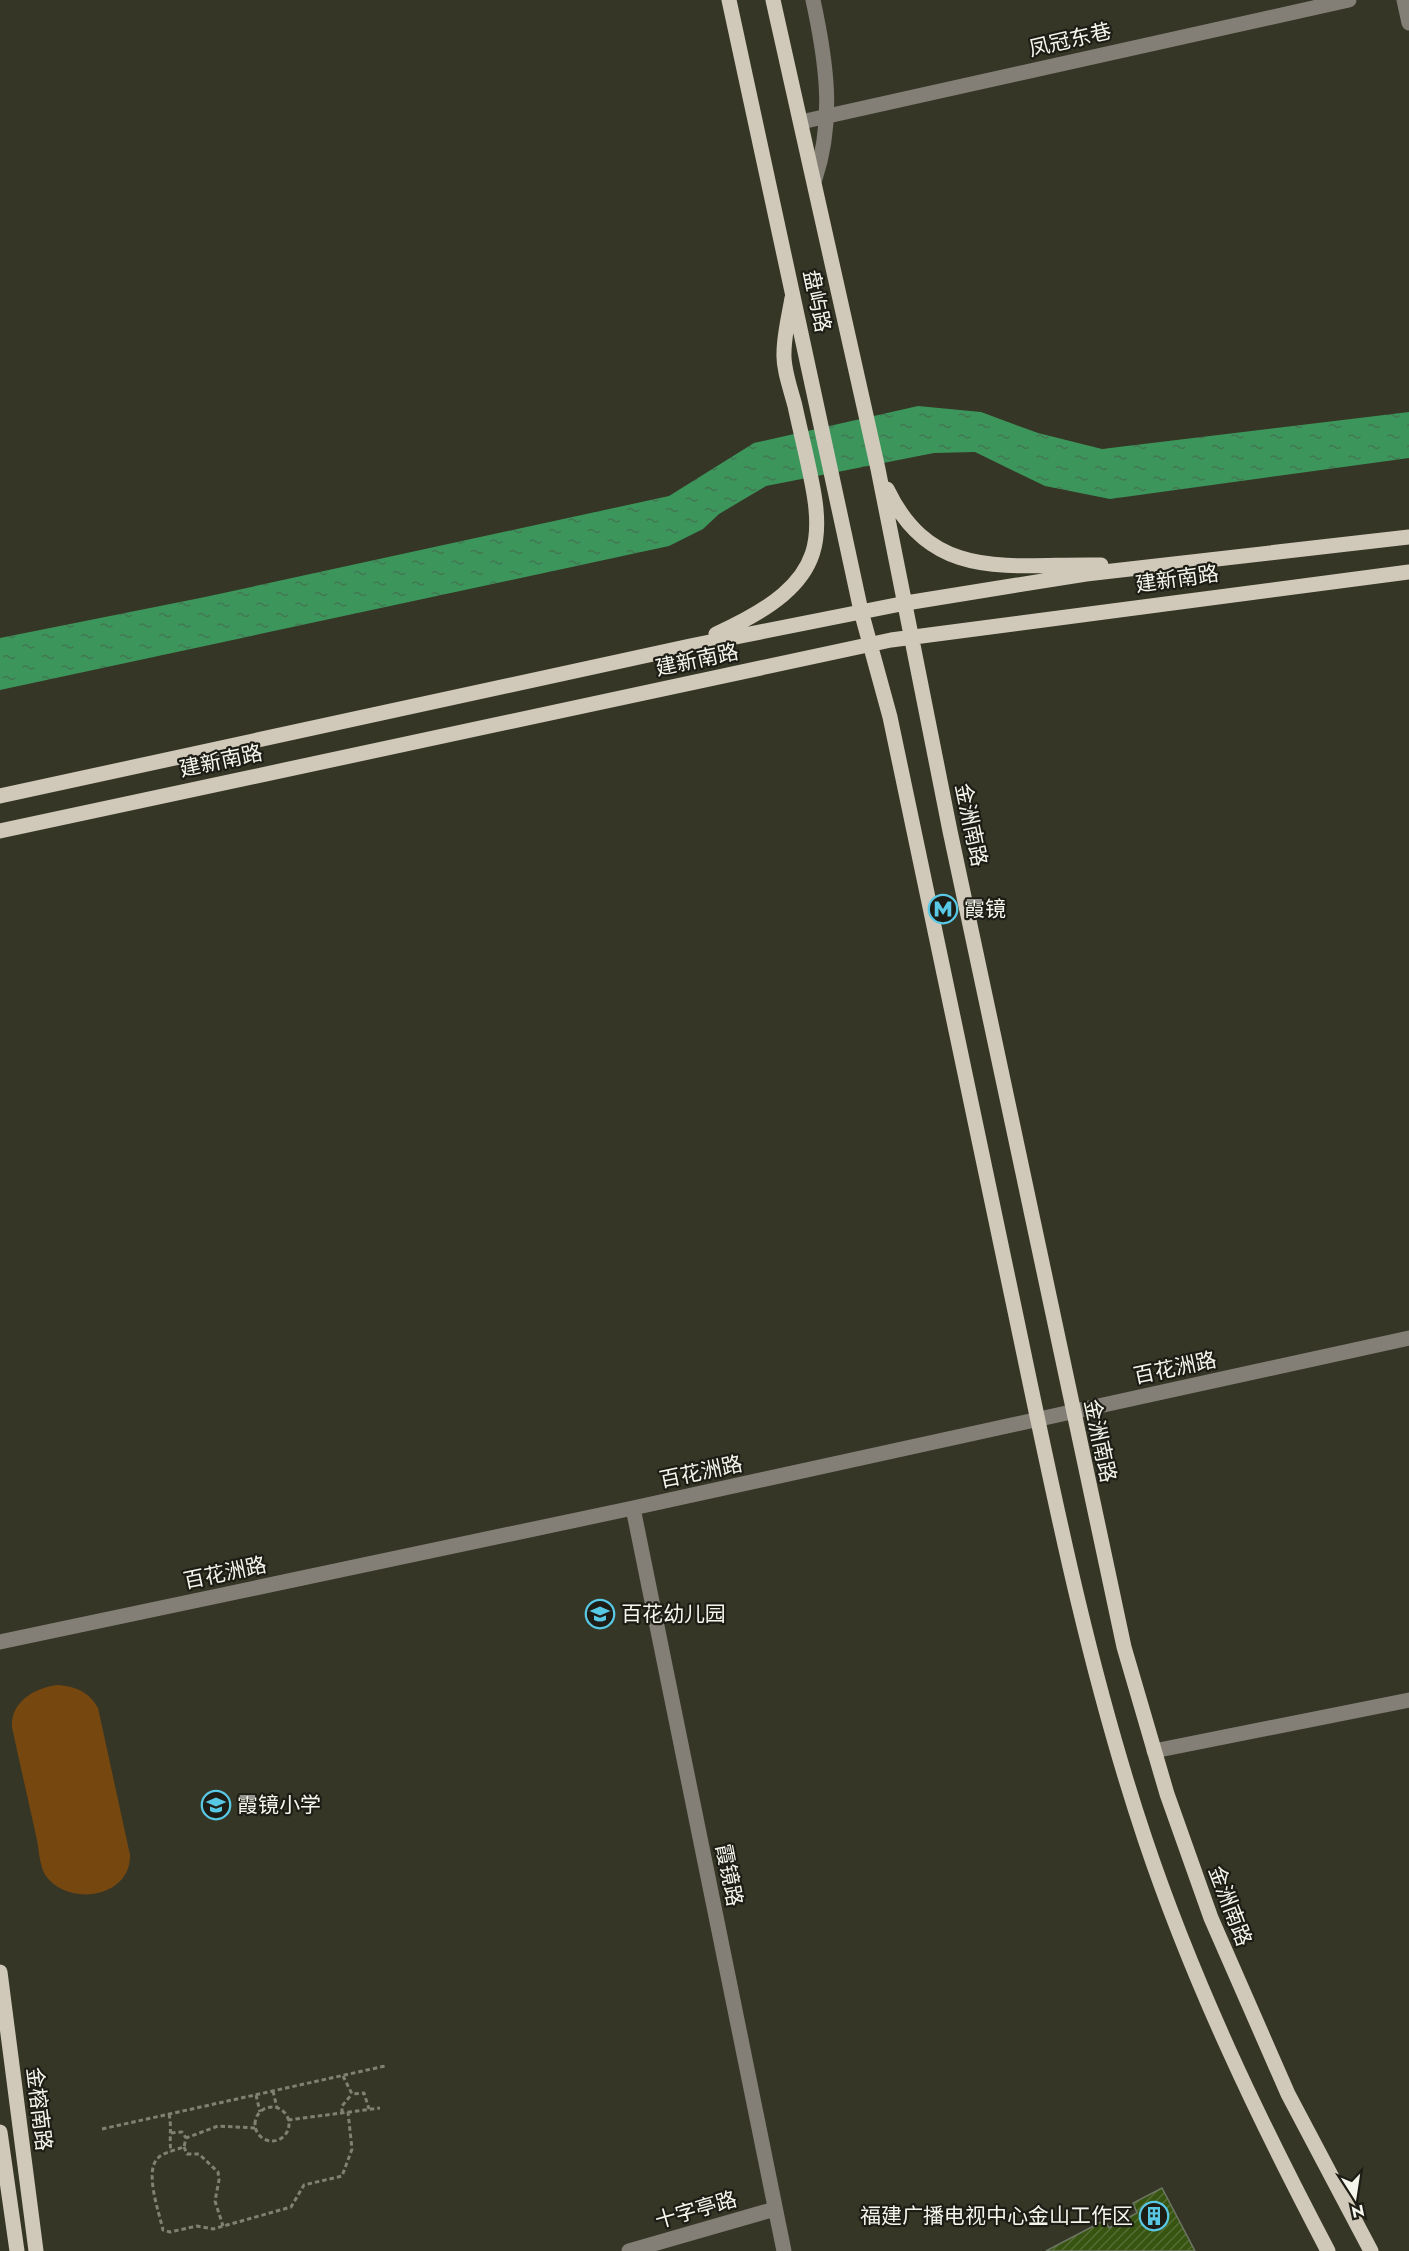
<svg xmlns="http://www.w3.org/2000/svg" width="1409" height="2251" viewBox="0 0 1409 2251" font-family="Jost,'Noto Sans SC',sans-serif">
<defs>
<pattern id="water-ripples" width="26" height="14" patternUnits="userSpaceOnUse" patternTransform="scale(1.5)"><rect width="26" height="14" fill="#3c955a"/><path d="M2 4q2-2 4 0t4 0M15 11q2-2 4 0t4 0" fill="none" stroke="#427752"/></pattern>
<pattern id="building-hatch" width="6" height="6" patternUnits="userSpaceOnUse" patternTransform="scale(1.5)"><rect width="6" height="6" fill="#375411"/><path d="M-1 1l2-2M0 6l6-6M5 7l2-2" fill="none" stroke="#556d34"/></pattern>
</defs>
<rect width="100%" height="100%" fill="#363626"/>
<path fill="#764810" d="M 59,1685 C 77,1687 89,1692 98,1708 L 130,1855 C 131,1898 68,1907 46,1876 C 40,1868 39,1851 37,1840 C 29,1803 20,1765 12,1727 C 10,1701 38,1686 59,1685 Z"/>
<path fill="url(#water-ripples)" d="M 918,406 L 981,412 L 1038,433 L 1102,449 L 1409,412 L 1409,458 L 1110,499 L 1045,486 L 975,452 L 934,453 L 766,486 L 719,514 L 703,529 L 669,546 L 0,690 L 0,638 L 205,597 L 669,496 L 754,443 Z"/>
<path fill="url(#building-hatch)" stroke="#6d7665" stroke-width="1.5" d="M 1162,2188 L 1195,2251 L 1046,2251 L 1105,2220 L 1109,2228 L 1137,2213 L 1133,2203 Z"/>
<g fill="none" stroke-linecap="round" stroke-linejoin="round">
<path stroke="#818173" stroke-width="3" stroke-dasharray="4.5 3" stroke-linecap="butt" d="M 343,2076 L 352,2094 L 364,2093 L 369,2109
M 273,2091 L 277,2108
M 256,2095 L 260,2112
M255 2124a17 17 0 1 1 34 0a17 17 0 1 1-34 0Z
M 342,2113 L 342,2106 L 352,2094
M 169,2114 C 172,2127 169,2138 171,2152
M 288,2120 L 380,2108
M 255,2128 L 218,2126 L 186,2138 L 184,2147 C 176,2150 164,2152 158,2158 C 144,2171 159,2212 163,2230 L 170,2232 L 197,2226 L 213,2229 L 291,2207 L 304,2185 L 342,2176 L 352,2149 L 348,2112
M 102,2129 L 385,2066
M 171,2133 L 182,2132 L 186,2138
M 184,2147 L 187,2154 L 199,2154 L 218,2172 L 219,2180 L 215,2201 L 223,2226"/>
<path stroke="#837f77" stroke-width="15" d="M 813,0 C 826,60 835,119 815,179
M 1404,0 L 1409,23
M 801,122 L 1349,0
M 633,1508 L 784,2251
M 0,1642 L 633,1508 L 1409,1338
M 1154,1751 L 1409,1700
M 629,2251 L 775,2209"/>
<path stroke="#d0c9b9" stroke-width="15" d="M 729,0 L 861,611 L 890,717 C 932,917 974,1116 1016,1316 C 1053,1492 1088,1669 1145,1839 C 1193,1982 1258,2118 1328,2251
M 773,0 L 878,469 L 950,831 L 1124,1647 L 1167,1794 L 1211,1918 L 1288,2094 L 1371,2251
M 887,489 C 933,585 1013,563 1101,565
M 716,634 C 849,574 821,527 795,406 C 791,390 783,369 784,353 C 784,335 789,316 792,298
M 0,796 L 690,646 L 906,603 L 1086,574 L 1409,537
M 0,831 L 891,640 L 1409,572
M 0,1972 L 36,2251
M 0,2132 L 17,2251"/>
</g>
<defs>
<g id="metro-ring" transform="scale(1.5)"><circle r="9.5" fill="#1d1d16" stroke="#58c8e4" stroke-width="1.5"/><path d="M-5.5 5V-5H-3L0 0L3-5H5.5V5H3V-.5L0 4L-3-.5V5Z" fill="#58c8e4"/></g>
<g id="school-ring" transform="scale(1.5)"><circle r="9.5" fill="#1d1d16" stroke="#58c8e4" stroke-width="1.5"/><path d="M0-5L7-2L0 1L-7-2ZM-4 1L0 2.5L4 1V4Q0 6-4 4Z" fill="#58c8e4"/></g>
<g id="building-ring" transform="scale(1.5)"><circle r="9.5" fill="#1d1d16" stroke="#58c8e4" stroke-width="1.5"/><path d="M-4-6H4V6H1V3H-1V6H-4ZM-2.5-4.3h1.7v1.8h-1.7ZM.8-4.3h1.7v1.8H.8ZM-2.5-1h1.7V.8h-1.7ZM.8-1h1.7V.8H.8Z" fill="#58c8e4"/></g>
</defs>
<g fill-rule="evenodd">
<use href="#metro-ring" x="943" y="909"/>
<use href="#school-ring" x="600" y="1614"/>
<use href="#school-ring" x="216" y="1805"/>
<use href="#building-ring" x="1154" y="2216"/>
</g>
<g text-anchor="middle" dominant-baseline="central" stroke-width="4.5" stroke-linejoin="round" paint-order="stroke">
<g font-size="21" fill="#f5f6eb" stroke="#1d1d16">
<text transform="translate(1070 40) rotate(-13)">凤冠东巷</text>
<text transform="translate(817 301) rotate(78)">盘屿路</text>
<text transform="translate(1177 579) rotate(-8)">建新南路</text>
<text transform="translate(697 660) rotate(-12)">建新南路</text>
<text transform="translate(221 761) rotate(-12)">建新南路</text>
<text transform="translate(971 825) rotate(78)">金洲南路</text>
<text transform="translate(1175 1368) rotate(-12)">百花洲路</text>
<text transform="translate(1100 1441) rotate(78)">金洲南路</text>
<text transform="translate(701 1472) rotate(-12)">百花洲路</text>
<text transform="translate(225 1573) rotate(-12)">百花洲路</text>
<text transform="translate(729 1875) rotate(79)">霞镜路</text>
<text transform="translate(1230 1906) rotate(69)">金洲南路</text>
<text transform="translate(39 2109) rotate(83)">金榕南路</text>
<text transform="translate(696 2210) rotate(-16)">十字亭路</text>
</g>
<g font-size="21" fill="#f5f6eb" stroke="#1d1d16" text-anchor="start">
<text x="964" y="909">霞镜</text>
<text x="621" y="1614">百花幼儿园</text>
<text x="237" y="1805">霞镜小学</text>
<text x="1133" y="2216" text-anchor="end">福建广播电视中心金山工作区</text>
</g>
</g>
<g transform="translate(1355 2197) rotate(168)" stroke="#1d1d16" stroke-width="4.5" paint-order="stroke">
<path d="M0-4.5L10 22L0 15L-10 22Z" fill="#f5f6eb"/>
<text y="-9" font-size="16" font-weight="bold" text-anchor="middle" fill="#f5f6eb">N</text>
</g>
</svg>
